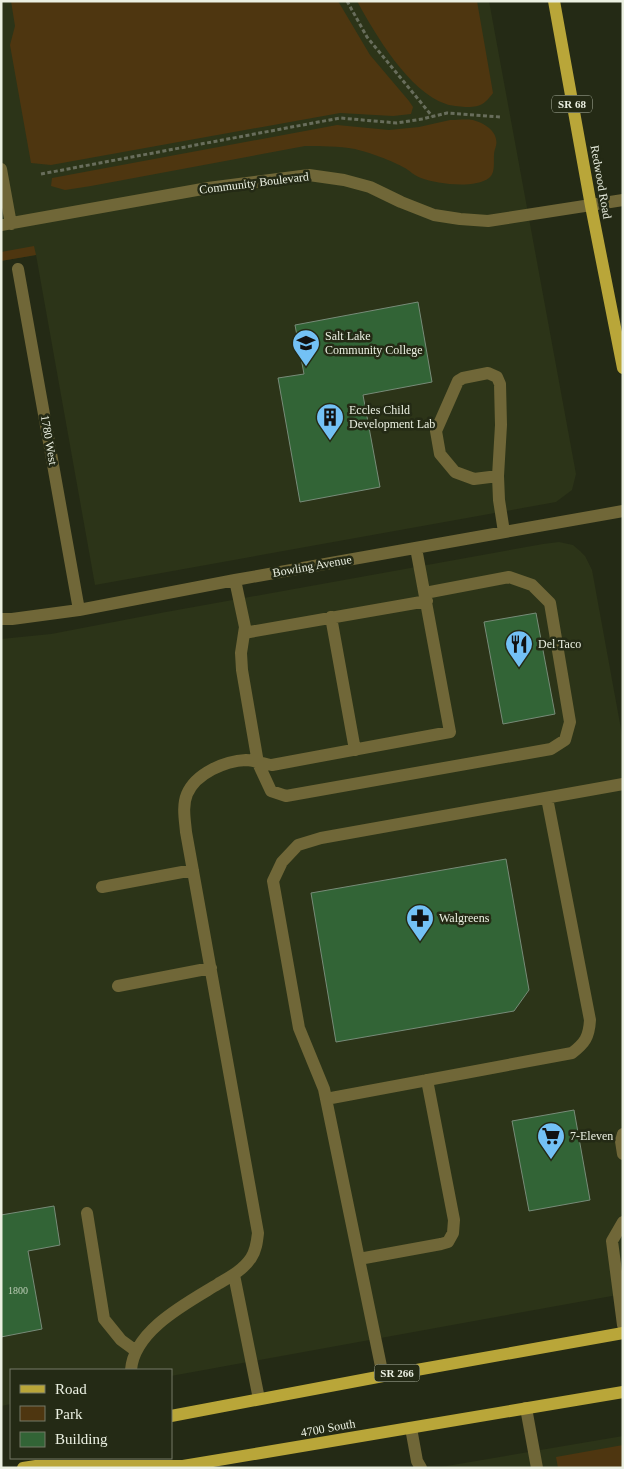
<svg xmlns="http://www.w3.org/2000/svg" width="624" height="1469" viewBox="0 0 624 1469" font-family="Georgia,serif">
<rect width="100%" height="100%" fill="#242a15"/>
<path fill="#2c3418" d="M 1,1 L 489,1 L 576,474 L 572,490 L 556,502 L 95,585 L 36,255 L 1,261 Z
M 559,542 L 573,545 L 580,551 L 585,556 L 592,570 L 623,740 L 623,1294 L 171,1376 L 171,1370 L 11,1370 L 11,1404 L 1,1406 L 1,639 L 51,634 L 166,612 L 543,544 Z
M 623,1436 L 623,1468 L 435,1468 Z"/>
<path fill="#4e3610" d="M 11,1 L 338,1 L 370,55 L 409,101 L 413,107 L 411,114 L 393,116 L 340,113 L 51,165 L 31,163 L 10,45 L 15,26 Z
M 357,1 L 477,1 L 493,93 C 484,105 480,107 465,107 C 459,106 451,106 446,104 C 409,92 375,34 357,1 Z
M 450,120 C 457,120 466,119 473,120 C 487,124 501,134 495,149 C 492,158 497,172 489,178 C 474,189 437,184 421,178 C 415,176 410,171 405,168 C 393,161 368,152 355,149 C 338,146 321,146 305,146 L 91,186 L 65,190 L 51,186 L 52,178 L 337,125 L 389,130 L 419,127 Z
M 34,246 L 36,255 L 1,261 L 1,252 Z
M 623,1445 L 623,1468 L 558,1468 L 556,1457 Z"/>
<path fill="#326436" stroke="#778b78" d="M 418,302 L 432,382 L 363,395 L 380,487 L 300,502 L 278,378 L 304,374 L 295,325 Z
M 536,613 L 555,714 L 503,724 L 484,622 Z
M 506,859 L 529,990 L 514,1011 L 336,1042 L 311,893 Z
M 574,1110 L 590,1200 L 529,1211 L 512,1121 Z
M 54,1206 L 60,1245 L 28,1251 L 42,1329 L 1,1337 L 1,1215 Z"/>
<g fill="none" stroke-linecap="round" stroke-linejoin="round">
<path stroke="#686d5b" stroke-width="3" stroke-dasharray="4 2.5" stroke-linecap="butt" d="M 347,1 L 367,37 L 432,116
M 41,174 L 340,118 L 397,123 L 422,119 L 447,113 L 501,117"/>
<path stroke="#706738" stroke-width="12" d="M 1,169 L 11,224
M 1,225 L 208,188 L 309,175 L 344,180 L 370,187 L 401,202 L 434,215 L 460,219 L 488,221 L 623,200
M 18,269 L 79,610
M 498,476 L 474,479 L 455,472 L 440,454 L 436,431 L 458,381 L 463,378 L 488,373 L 497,377 L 500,384 L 501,425 L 498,476 L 499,500 L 504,532
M 235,580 L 245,627 L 241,653 L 242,670 L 258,763 L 271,791 L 286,796 L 551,749 L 565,740 L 570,722 L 550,603 L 532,585 L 509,577 L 425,593
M 331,617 L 355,750
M 1,619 L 12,619 L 79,610 L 235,580 L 623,511
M 244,633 L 427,601
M 102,887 L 193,870
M 118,986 L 211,968
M 326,1099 L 572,1053 C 585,1043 589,1037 590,1020 L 547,798
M 623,1134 L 621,1141 L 623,1154
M 87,1213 L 104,1319 L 121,1340 L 136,1351
M 623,1222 L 612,1241 L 623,1325
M 359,1259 L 441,1244 L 448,1242 L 453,1233 L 454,1220 L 427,1080
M 234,1275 L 259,1399
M 131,1370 C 134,1330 187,1303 218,1284 C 230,1277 243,1270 251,1258 C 256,1251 257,1242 258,1233 L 186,832 C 185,820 182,806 187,794 C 196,773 225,761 246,760 C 254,760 264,764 272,765 L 450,732 L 416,548
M 383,1376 L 324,1089 L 299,1028 L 273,881 L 282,862 L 298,845 L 321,838 L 623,784
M 526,1408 L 537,1468
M 411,1428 L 417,1461 L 421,1468"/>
<path stroke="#b9a639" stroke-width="12" d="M 554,1 L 591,206 L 623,368
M 171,1416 L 383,1376 L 623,1333
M 23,1468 L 36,1466 L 183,1466 L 623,1392"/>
</g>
<defs>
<g id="university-pin" transform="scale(1.4375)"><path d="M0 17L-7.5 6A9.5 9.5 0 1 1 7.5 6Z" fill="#73c1f5" stroke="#242a15"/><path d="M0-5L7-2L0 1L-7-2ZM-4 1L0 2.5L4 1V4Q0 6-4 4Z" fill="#111"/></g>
<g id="building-pin" transform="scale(1.4375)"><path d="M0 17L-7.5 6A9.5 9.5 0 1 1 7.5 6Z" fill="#73c1f5" stroke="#242a15"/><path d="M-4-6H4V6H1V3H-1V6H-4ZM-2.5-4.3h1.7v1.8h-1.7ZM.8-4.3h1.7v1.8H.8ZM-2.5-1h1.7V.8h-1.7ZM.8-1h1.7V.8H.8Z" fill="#111"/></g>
<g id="restaurant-pin" transform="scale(1.4375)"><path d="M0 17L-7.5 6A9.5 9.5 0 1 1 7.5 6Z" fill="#73c1f5" stroke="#242a15"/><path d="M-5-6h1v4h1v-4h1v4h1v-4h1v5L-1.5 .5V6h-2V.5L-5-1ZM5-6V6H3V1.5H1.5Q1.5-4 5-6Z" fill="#111"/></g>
<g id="pharmacy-pin" transform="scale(1.4375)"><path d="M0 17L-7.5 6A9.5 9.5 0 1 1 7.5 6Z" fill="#73c1f5" stroke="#242a15"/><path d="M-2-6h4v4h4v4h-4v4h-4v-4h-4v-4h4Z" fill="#111"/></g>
<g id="supermarket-pin" transform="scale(1.4375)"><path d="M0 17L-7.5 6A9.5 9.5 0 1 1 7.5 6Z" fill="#73c1f5" stroke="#242a15"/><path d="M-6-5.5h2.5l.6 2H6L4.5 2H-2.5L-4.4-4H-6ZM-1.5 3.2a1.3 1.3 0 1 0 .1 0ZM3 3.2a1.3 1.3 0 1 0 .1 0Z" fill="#111"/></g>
</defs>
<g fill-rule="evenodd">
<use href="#university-pin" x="306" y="343"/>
<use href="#building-pin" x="330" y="417"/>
<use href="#restaurant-pin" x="519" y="644"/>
<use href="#pharmacy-pin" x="420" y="918"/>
<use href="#supermarket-pin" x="551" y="1136"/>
</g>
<g text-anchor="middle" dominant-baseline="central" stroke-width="5" stroke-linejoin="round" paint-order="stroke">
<g font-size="10" fill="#bdcdb7">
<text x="18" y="1290">1800</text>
</g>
<g fill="#242a15" stroke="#afb5a4" stroke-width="1">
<rect x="552" y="95.5" width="40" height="17" rx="4"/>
<rect x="374.5" y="1364.5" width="45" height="17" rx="4"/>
</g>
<g font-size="11" font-weight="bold" fill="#ebf0e2">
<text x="572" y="104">SR 68</text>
<text x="397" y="1373">SR 266</text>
</g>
<g font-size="12" fill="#ebf0e2" stroke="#242a15">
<text transform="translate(601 182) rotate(80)">Redwood Road</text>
<text transform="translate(254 183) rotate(-7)">Community Boulevard</text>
<text transform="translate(49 440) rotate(80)">1780 West</text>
<text transform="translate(312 566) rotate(-10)">Bowling Avenue</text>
<text transform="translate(328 1428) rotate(-10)">4700 South</text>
</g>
<g font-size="12" fill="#ebf0e2" stroke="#242a15" text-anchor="start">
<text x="325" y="336">Salt Lake<tspan x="325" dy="14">Community College</tspan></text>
<text x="349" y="410">Eccles Child<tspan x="349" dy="14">Development Lab</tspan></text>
<text x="538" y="644">Del Taco</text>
<text x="439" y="918">Walgreens</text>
<text x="570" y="1136">7-Eleven</text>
</g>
</g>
<rect width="624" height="1469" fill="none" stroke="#ebf0e2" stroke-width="5"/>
<rect x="10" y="1369" width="162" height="90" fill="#242a15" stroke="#747967"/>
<rect x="20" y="1385" width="25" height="8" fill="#b9a639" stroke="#747967"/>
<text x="55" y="1394" font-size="15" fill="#ebf0e2">Road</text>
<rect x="20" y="1406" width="25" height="15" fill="#4e3610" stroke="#747967"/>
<text x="55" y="1419" font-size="15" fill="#ebf0e2">Park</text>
<rect x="20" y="1432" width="25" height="15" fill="#326436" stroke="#747967"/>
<text x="55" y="1444" font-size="15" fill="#ebf0e2">Building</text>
</svg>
